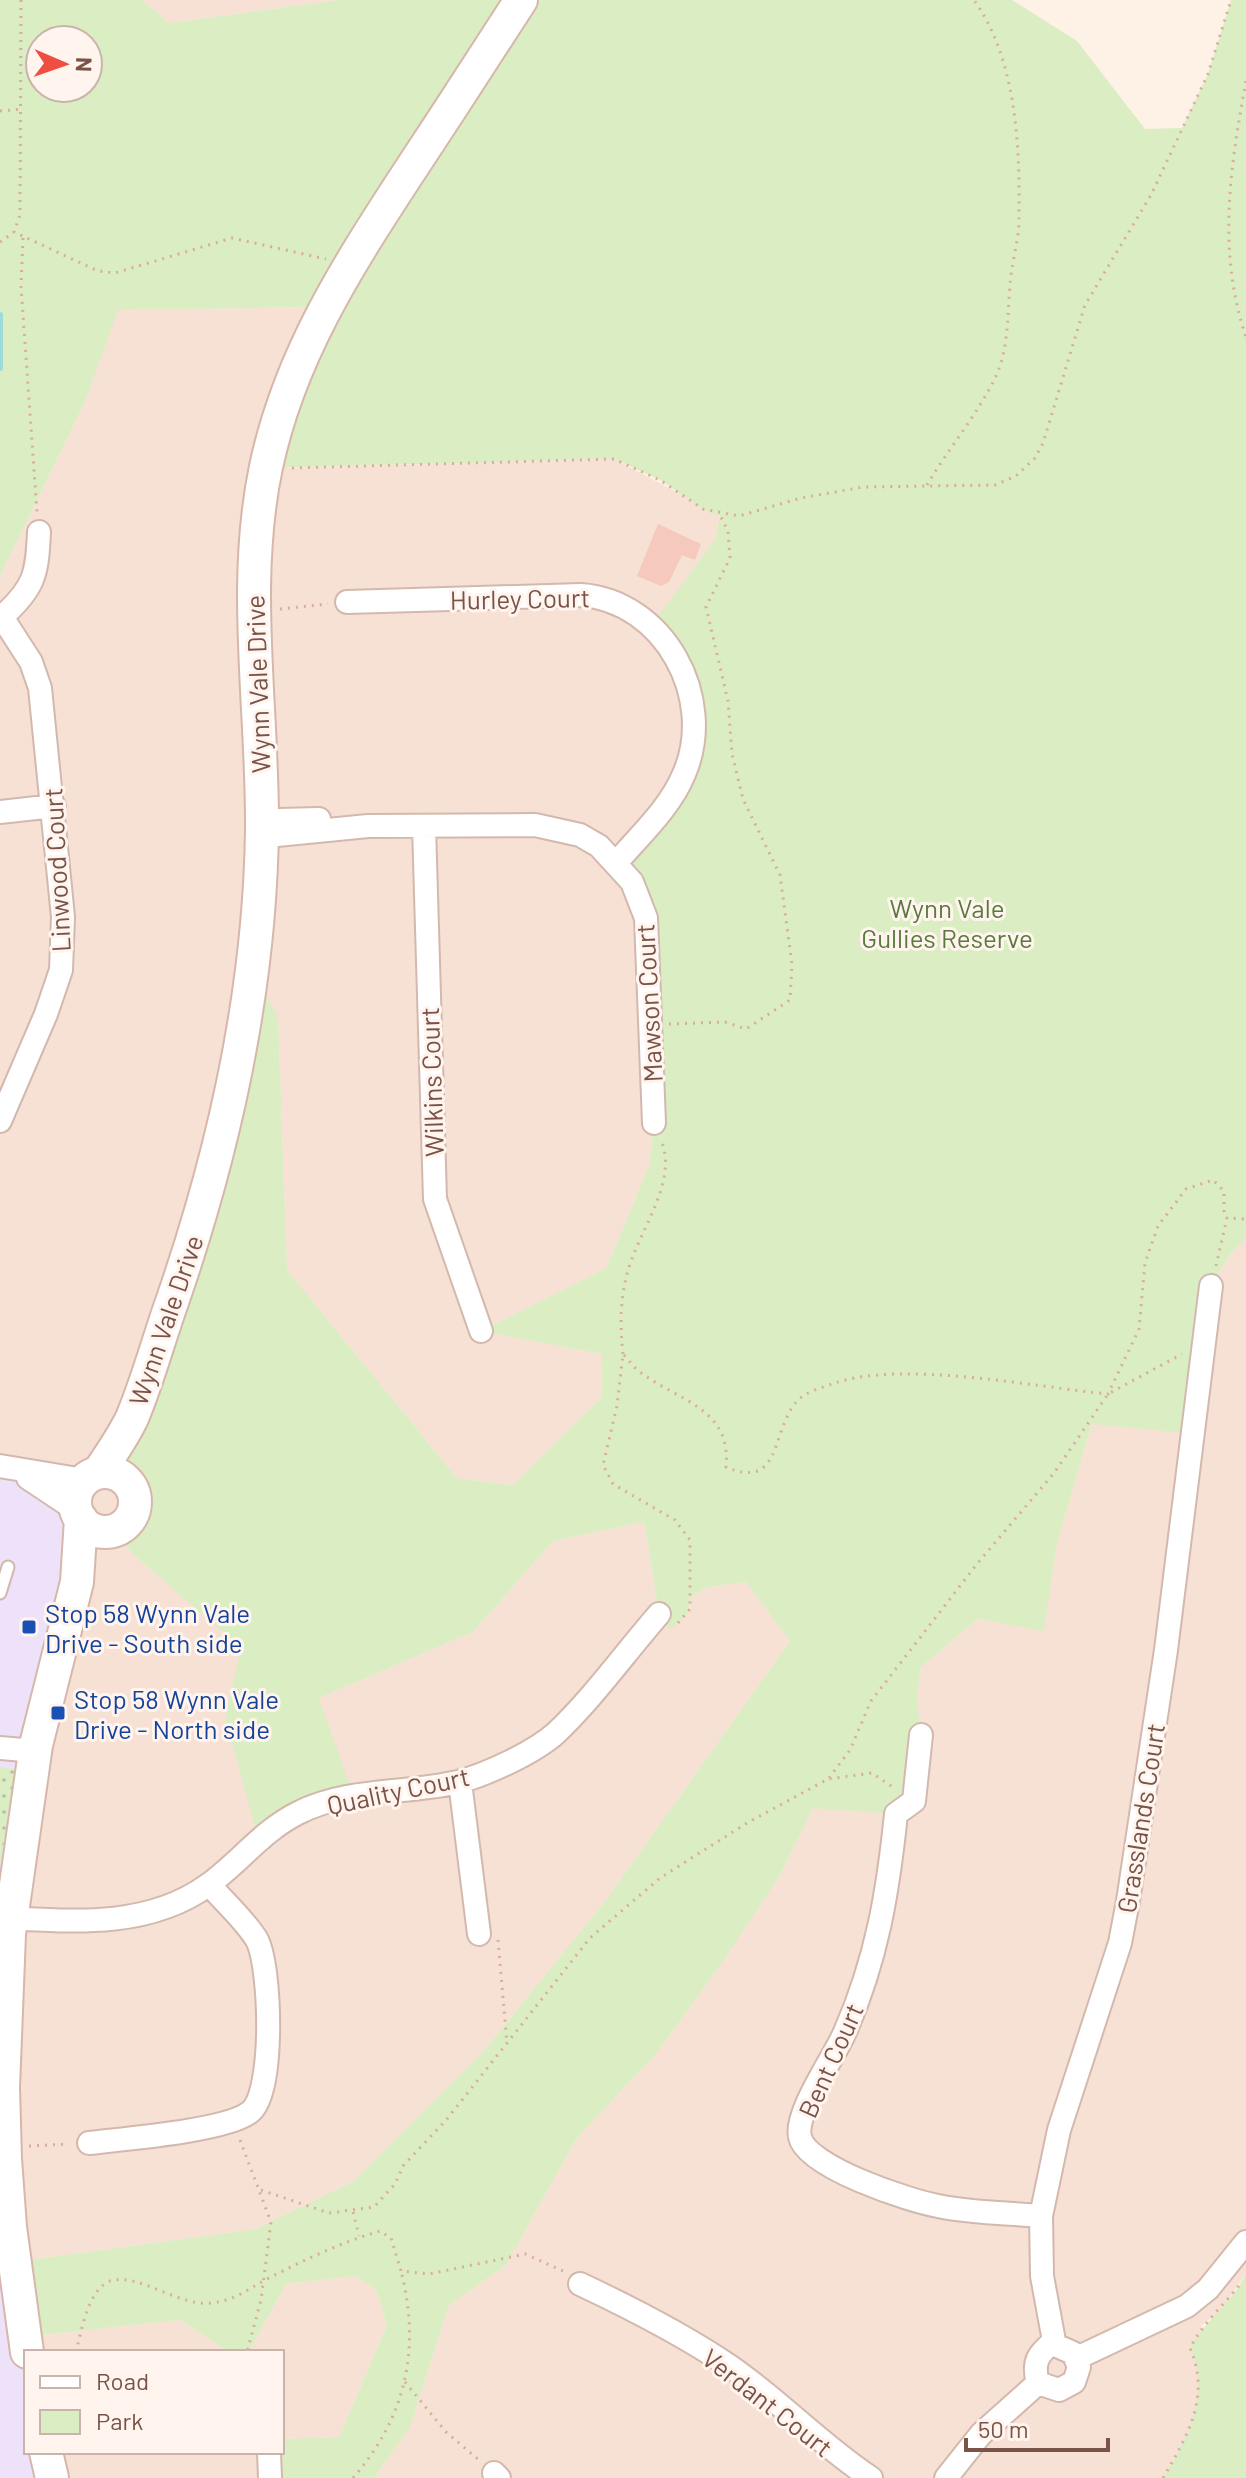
<svg xmlns="http://www.w3.org/2000/svg" width="1246" height="2478" viewBox="0 0 1246 2478" font-family="Barlow,sans-serif">
<defs>
<pattern id="grass-dots" width="8" height="8" patternUnits="userSpaceOnUse" patternTransform="scale(2)"><rect width="8" height="8" fill="#dbedc3"/><path d="M2 2h.1M6 6h.1" fill="none" stroke="#b6c3a0" stroke-width="1.8" stroke-linecap="round"/></pattern>
</defs>
<rect width="100%" height="100%" fill="#fef1e6"/>
<path fill="#f6e1d4" d="M 143,0 L 338,0 L 169,23 Z
M 324,307 L 287,468 L 614,459 L 720,515 L 715,539 L 688,577 L 660,633 L 693,733 L 632,882 L 654,1123 L 649,1166 L 606,1268 L 482,1331 L 601,1354 L 602,1397 L 513,1485 L 457,1478 L 287,1270 L 278,1016 L 131,1485 L 135,1509 L 127,1523 L 113,1531 L 135,1556 L 242,1648 L 225,1718 L 259,1838 L 319,1698 L 473,1632 L 553,1541 L 644,1522 L 659,1614 L 690,1609 L 690,1597 L 709,1587 L 746,1582 L 790,1641 L 606,1900 L 485,2049 L 352,2182 L 255,2229 L 14,2262 L 25,2337 L 180,2320 L 230,2352 L 26,2352 L 26,2452 L 269,2452 L 270,2478 L 0,2478 L 0,576 L 85,402 L 117,310 Z
M 1246,1238 L 1246,2274 L 1222,2309 L 1201,2326 L 1200,2401 L 1189,2431 L 1163,2478 L 374,2478 L 410,2427 L 449,2305 L 506,2265 L 576,2139 L 656,2054 L 726,1957 L 779,1877 L 813,1807 L 896,1814 L 921,1735 L 917,1696 L 921,1667 L 978,1619 L 1044,1630 L 1057,1543 L 1092,1424 L 1211,1286 L 1231,1253 Z
M 356,2276 L 376,2290 L 387,2325 L 339,2437 L 282,2439 L 282,2352 L 249,2352 L 286,2284 Z"/>
<path fill="#eee2fa" d="M 0,1466 L 79,1516 L 9,1934 L 26,2352 L 26,2452 L 51,2452 L 56,2478 L 0,2478 Z"/>
<path fill="url(#grass-dots)" d="M 0,1767 L 15,1769 L 0,1867 Z"/>
<path fill="#dbedc3" fill-rule="evenodd" d="M 0,0 L 143,0 L 169,23 L 338,0 L 1012,0 L 1077,41 L 1145,129 L 1182,128 L 1208,74 L 1231,0 L 1246,0 L 1246,1238 L 1231,1253 L 1211,1286 L 1194,1434 L 1092,1424 L 1057,1543 L 1044,1631 L 978,1619 L 921,1667 L 917,1696 L 921,1735 L 914,1801 L 896,1814 L 813,1808 L 779,1877 L 726,1957 L 656,2054 L 576,2139 L 506,2265 L 449,2305 L 410,2427 L 374,2478 L 270,2478 L 269,2452 L 282,2452 L 282,2439 L 339,2437 L 387,2325 L 376,2290 L 356,2276 L 286,2284 L 249,2352 L 230,2352 L 180,2320 L 24,2337 L 14,2262 L 255,2229 L 352,2182 L 485,2049 L 606,1900 L 790,1641 L 746,1582 L 709,1587 L 690,1597 C 690,1615 683,1620 669,1629 L 659,1614 L 644,1522 L 553,1541 L 473,1632 L 319,1698 L 354,1797 L 258,1838 L 225,1718 L 241,1648 L 135,1556 L 113,1531 C 148,1516 129,1480 128,1451 L 252,975 L 278,1016 L 287,1270 L 457,1478 L 513,1485 L 602,1397 L 601,1354 L 481,1331 L 606,1268 L 649,1166 L 654,1123 L 648,944 L 617,862 L 666,806 L 692,711 L 652,625 L 715,539 L 720,516 L 703,509 L 660,480 L 614,459 L 266,468 L 323,307 L 118,310 L 85,402 L 0,576 ZM 40,40 L 88,40 L 88,88 L 40,88 Z
M 1246,2274 L 1246,2478 L 1163,2478 C 1188,2435 1211,2396 1190,2348 C 1205,2320 1232,2303 1246,2274 Z"/>
<g fill="none" stroke-linecap="round" stroke-linejoin="round">
<path stroke="#9edcdc" stroke-width="6" d="M 0,315 L 0,368"/>
</g>
<path fill="#f5c9bc" d="M 658,524 L 701,544 L 695,560 L 682,555 L 669,582 L 661,586 L 637,576 Z"/>
<g fill="none" stroke-linecap="round" stroke-linejoin="round">
<g stroke="#d3b9ad" stroke-width="15">
<path id="lane" d="M 0,1593 L 8,1567"/>
</g>
<g stroke="#d3b9ad" stroke-width="26">
<path id="street" d="M 347,602 L 581,595 C 664,601 717,698 684,774 C 670,808 640,835 617,862
M 0,614 L 31,662 L 40,688 L 63,917 L 61,970 L 46,1014 L 0,1121
M 3,616 C 35,587 37,574 39,532
M 0,812 L 54,806
M 424,826 L 435,1199 L 481,1331
M 262,828 L 277,835 L 368,826 L 535,825 L 580,835 L 599,846 L 632,882 L 646,918 L 654,1123
M 262,828 L 279,820 L 319,819
M 0,1466 L 84,1480
M 28,1478 L 76,1510
M 921,1735 L 914,1801 L 896,1814 C 888,1892 877,1959 845,2032 C 835,2056 794,2113 800,2137 C 806,2167 910,2201 938,2206 C 971,2213 1007,2213 1041,2216
M 0,1748 L 35,1751
M 460,1782 L 479,1934
M 10,1918 C 78,1922 150,1927 208,1885 C 240,1862 262,1831 298,1813 C 346,1788 407,1794 458,1782 C 486,1775 535,1752 556,1733 C 593,1698 625,1653 659,1614
M 89,2143 C 121,2139 227,2131 250,2112 C 275,2093 271,1967 257,1940 C 245,1920 224,1902 209,1884
M 580,2284 C 631,2308 684,2335 731,2367 C 780,2401 821,2445 871,2478
M 1054,2341 L 1042,2276 L 1041,2216 L 1059,2130 L 1120,1943 L 1128,1901 L 1166,1650 L 1211,1286
M 1054,2341 L 1055,2345 L 1073,2353 L 1079,2367 L 1074,2382 L 1059,2390 L 1038,2383 C 1032,2362 1038,2354 1054,2341 Z
M 1077,2358 L 1187,2306 L 1208,2289 L 1246,2242
M 269,2452 L 270,2478
M 494,2473 L 499,2478
M 946,2478 L 981,2434 L 1038,2383"/>
</g>
<g stroke="#d6b7aa" stroke-width="36">
<path id="secondary" d="M 99,1472 C 110,1455 123,1437 132,1418 C 148,1380 159,1338 173,1299 C 225,1148 260,990 262,829 C 263,709 241,585 266,467 C 289,358 345,270 405,178 C 444,119 483,59 521,0
M75 1502a30 30 0 1 1 60 0a30 30 0 1 1-60 0Z
M 27,2352 L 10,2227 L 5,2159 L 3,2088 L 9,1934 L 36,1745 L 77,1582 L 81,1519
M 46,2452 L 52,2478"/>
</g>
<path stroke="#dbac9e" stroke-width="3" stroke-dasharray="2 6" stroke-linecap="butt" d="M 21,0 L 20,215 L 14,232 L 98,271 L 115,273 L 232,238 L 326,259
M 1246,81 C 1230,168 1217,251 1246,337
M 0,111 L 23,109
M 23,238 L 21,286 L 37,512
M 0,242 L 13,233
M 292,468 L 614,459 L 660,480 L 703,509 L 739,516 L 801,498 L 863,487 L 995,485 L 1016,476 L 1035,458 L 1043,443 L 1085,305 L 1151,195 L 1208,74 L 1231,0
M 927,485 C 948,449 978,414 996,376 C 1009,347 1007,317 1010,286 C 1011,264 1019,241 1019,219 C 1020,148 1017,60 974,0
M 280,609 L 328,604
M 669,1024 L 725,1022 L 746,1029 L 790,1000 L 792,964 L 780,875 L 743,799 L 732,754 L 728,701 L 706,607 L 730,558 L 728,531 L 720,515
M 1216,1266 L 1227,1218 L 1246,1219
M 623,1354 C 620,1327 620,1301 627,1274 C 638,1231 679,1182 661,1140
M 678,1623 L 690,1609 L 690,1540 L 675,1520 L 613,1484 L 603,1465 L 617,1406 L 623,1354 C 629,1360 633,1367 640,1372 C 678,1401 732,1408 726,1467 C 779,1490 772,1437 793,1406 C 802,1392 821,1388 835,1383 C 903,1360 1035,1387 1108,1394 L 1139,1329 L 1145,1263 L 1158,1226 L 1186,1189 L 1213,1180 L 1224,1191 L 1224,1211 L 1227,1218
M 829,1778 L 850,1750 L 871,1701 L 977,1564 L 1054,1473 L 1108,1394 L 1182,1354
M 498,1940 L 507,2043
M 240,2140 L 271,2222 L 261,2300 L 247,2352
M 29,2146 L 69,2144
M 261,2190 L 329,2213 L 374,2207 L 395,2184 L 403,2166 L 447,2119 L 590,1938 L 660,1878 L 747,1823 L 828,1779 L 872,1773 L 894,1788
M 353,2212 L 359,2236
M 76,2352 C 81,2333 88,2289 110,2281 C 138,2272 179,2307 211,2303 C 234,2301 248,2289 267,2279 C 304,2260 342,2242 380,2231 L 391,2238 L 401,2271 L 429,2274 L 525,2254 L 563,2271
M 405,2382 L 446,2432 L 479,2460
M 353,2478 C 406,2417 421,2349 401,2271
M 1163,2478 C 1188,2435 1211,2396 1190,2348 C 1203,2323 1224,2305 1241,2283"/>
<use href="#lane" stroke="#fff" stroke-width="11"/>
<use href="#street" stroke="#fff" stroke-width="22"/>
<use href="#secondary" stroke="#fff" stroke-width="32"/>
</g>
<g fill="#1a4fb4" stroke="#fff5ee" stroke-width="3">
<rect x="21" y="1619" width="16" height="16" rx="4"/>
<rect x="50" y="1705" width="16" height="16" rx="4"/>
</g>
<g text-anchor="middle" dominant-baseline="central" stroke-width="6" stroke-linejoin="round" paint-order="stroke">
<g font-size="26" fill="#795248" stroke="#fff5ee">
<text transform="translate(520 598) rotate(-1)">Hurley Court</text>
<text transform="translate(257 684) rotate(-92)">Wynn Vale Drive</text>
<text transform="translate(56 870) rotate(-93)">Linwood Court</text>
<text transform="translate(648 1003) rotate(-93)">Mawson Court</text>
<text transform="translate(431 1082) rotate(-92)">Wilkins Court</text>
<text transform="translate(165 1320) rotate(-71)">Wynn Vale Drive</text>
<text transform="translate(398 1790) rotate(-12)">Quality Court</text>
<text transform="translate(1140 1818) rotate(-81)">Grasslands Court</text>
<text transform="translate(830 2060) rotate(-66)">Bent Court</text>
<text transform="translate(768 2402) rotate(38)">Verdant Court</text>
</g>
<g font-size="26" fill="#587a3c" stroke="#fff5ee">
<text x="947" y="907">Wynn Vale<tspan x="947" dy="30">Gullies Reserve</tspan></text>
</g>
<g font-size="26" fill="#164399" stroke="#fff5ee" text-anchor="start">
<text x="45" y="1612">Stop 58 Wynn Vale<tspan x="45" dy="30">Drive - South side</tspan></text>
<text x="74" y="1698">Stop 58 Wynn Vale<tspan x="74" dy="30">Drive - North side</tspan></text>
</g>
</g>
<rect x="24" y="2350" width="260" height="104" fill="#fff5ee" stroke="#c9b4ac" stroke-width="2"/>
<rect x="40" y="2376" width="40" height="12" fill="#ffffff" stroke="#c9b4ac" stroke-width="2"/>
<text x="96" y="2390" font-size="24" fill="#795248">Road</text>
<rect x="40" y="2410" width="40" height="24" fill="#dbedc3" stroke="#c9b4ac" stroke-width="2"/>
<text x="96" y="2430" font-size="24" fill="#795248">Park</text>
<g transform="translate(64 64) rotate(92)"><circle r="38" fill="#fff5ee" stroke="#c9b4ac" stroke-width="2"/>
<path d="M0-6L14 30L0 20L-14 30Z" fill="#ef4f43"/>
<text y="-12" font-size="22" font-weight="bold" text-anchor="middle" fill="#795248">N</text>
</g>
<path d="M966 2438v12h142v-12" fill="none" stroke="#795248" stroke-width="4"/>
<text x="978" y="2438" font-size="24" fill="#795248" stroke="#fff5ee" stroke-width="6" paint-order="stroke">50 m</text>
</svg>
